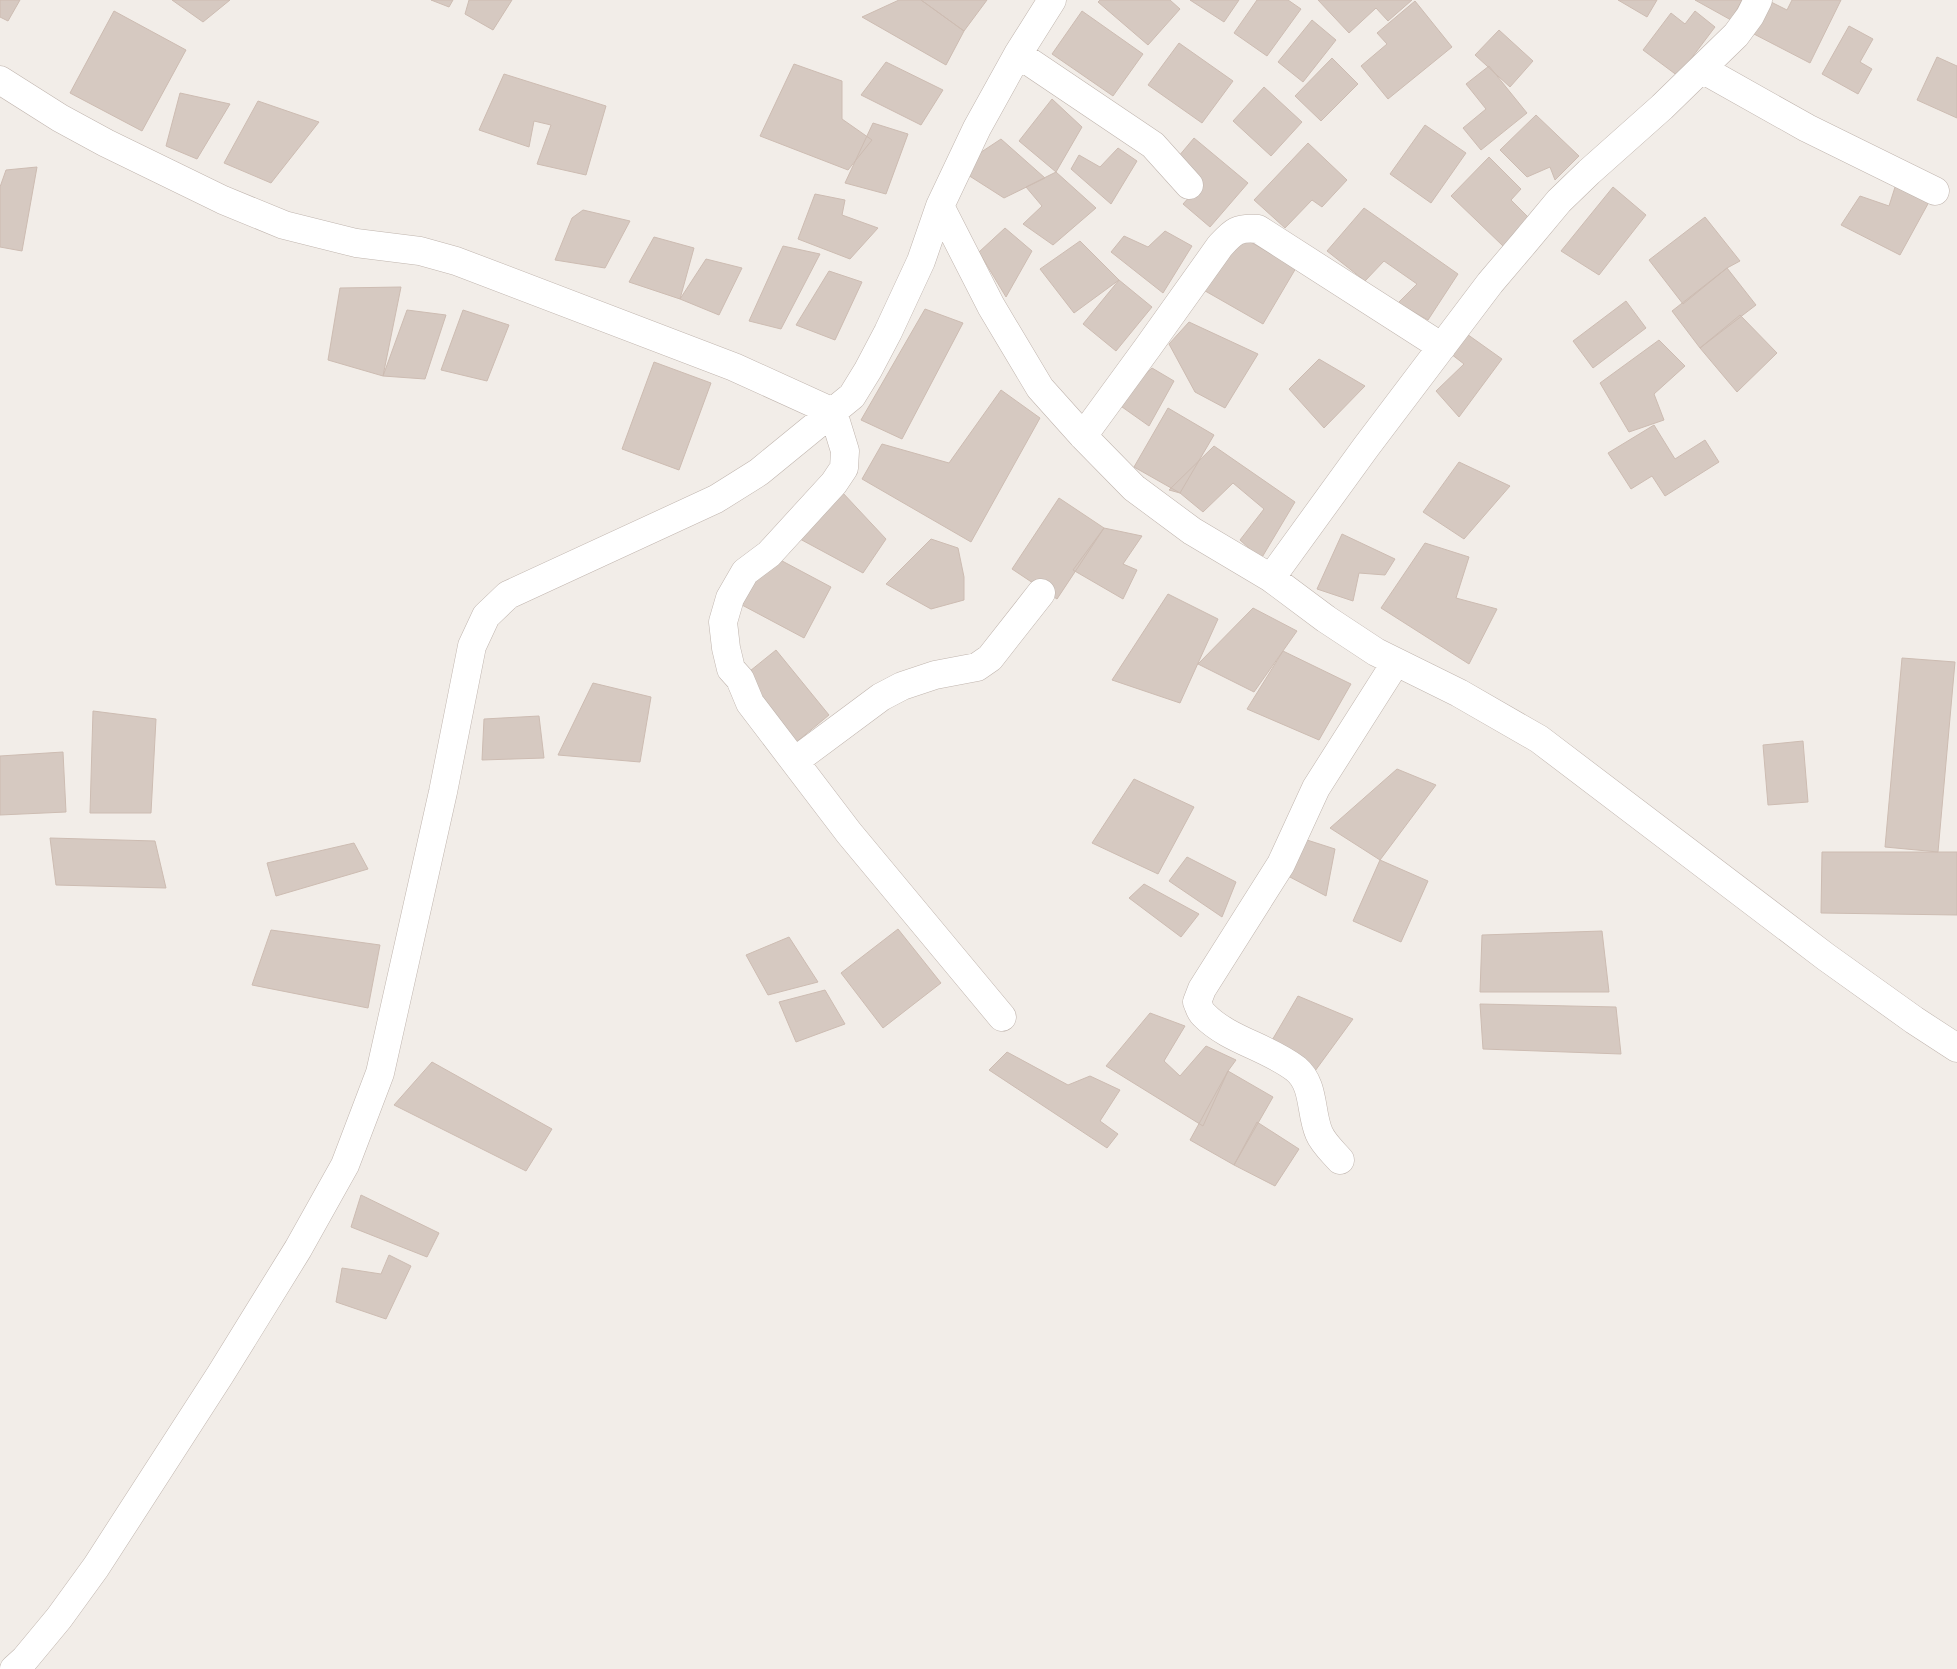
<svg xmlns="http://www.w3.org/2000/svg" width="1957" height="1669" viewBox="0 0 1957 1669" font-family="'DejaVu Sans',sans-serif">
<rect width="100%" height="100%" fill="#f2ede8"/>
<path fill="#d6c9c1" stroke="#cdbcb2" d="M 0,0 L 20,0 L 8,21 L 0,17 Z
M 172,0 L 230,0 L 203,22 Z
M 431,0 L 453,0 L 449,7 Z
M 469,0 L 512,0 L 493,30 L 465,14 Z
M 899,0 L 921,0 L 964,31 L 946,65 L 862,17 Z
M 921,0 L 987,0 L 964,31 Z
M 1100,0 L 1170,0 L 1180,9 L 1148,45 L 1098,2 Z
M 1190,0 L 1239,0 L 1224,22 Z
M 1257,0 L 1288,0 L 1301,9 L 1267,56 L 1234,33 Z
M 1318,0 L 1412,0 L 1388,21 L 1376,8 L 1349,33 Z
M 1618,0 L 1657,0 L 1647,17 Z
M 1695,0 L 1742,0 L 1731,20 Z
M 1792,0 L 1841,0 L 1810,63 L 1752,33 L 1769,1 L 1787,10 Z
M 1415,1 L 1452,47 L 1388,99 L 1361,66 L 1387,44 L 1377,33 Z
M 114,11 L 186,50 L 142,131 L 70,93 Z
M 1082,11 L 1143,54 L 1113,96 L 1052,54 Z
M 1695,11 L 1715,27 L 1678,76 L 1643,50 L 1671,13 L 1685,24 Z
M 1312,20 L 1336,40 L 1303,82 L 1278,62 Z
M 1849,26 L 1873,39 L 1860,62 L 1872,69 L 1858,94 L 1822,74 Z
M 1499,30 L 1533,61 L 1510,87 L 1475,55 Z
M 1179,43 L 1233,81 L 1202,123 L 1148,85 Z
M 1937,57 L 1957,66 L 1957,118 L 1917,100 Z
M 1332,58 L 1358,84 L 1321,121 L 1295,96 Z
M 886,62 L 943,90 L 921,125 L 861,95 Z
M 794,64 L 842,81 L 842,119 L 872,140 L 848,170 L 760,136 Z
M 1489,66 L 1527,113 L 1481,150 L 1463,128 L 1486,109 L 1466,84 Z
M 504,74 L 606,106 L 586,175 L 537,164 L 551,125 L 534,121 L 529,147 L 479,130 Z
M 1264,87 L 1302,122 L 1271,156 L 1233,121 Z
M 180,93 L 230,104 L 197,159 L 166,146 Z
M 1052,99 L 1082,127 L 1056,172 L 1019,141 Z
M 258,101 L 319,122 L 271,183 L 224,163 Z
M 1536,115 L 1579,156 L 1555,180 L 1550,167 L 1527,177 L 1500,150 Z
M 873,123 L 908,134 L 886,194 L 845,183 Z
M 1425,125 L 1466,153 L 1431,203 L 1390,174 Z
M 1194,138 L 1248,183 L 1210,227 L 1183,204 L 1200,185 L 1173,163 Z
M 1001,139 L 1045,178 L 1004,198 L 957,168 Z
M 1308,143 L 1347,180 L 1322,207 L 1312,200 L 1285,228 L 1254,200 Z
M 1118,148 L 1137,161 L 1111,204 L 1071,169 L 1079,155 L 1100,167 Z
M 1489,157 L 1521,189 L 1511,200 L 1530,219 L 1503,246 L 1451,196 Z
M 37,167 L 22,251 L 0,247 L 0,187 L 6,170 Z
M 1056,172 L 1096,208 L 1053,245 L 1023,224 L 1042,206 L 1026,187 Z
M 1896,184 L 1935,191 L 1900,255 L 1841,225 L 1860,196 L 1889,206 Z
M 1613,187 L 1646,215 L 1599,275 L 1561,251 Z
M 815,194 L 845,200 L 842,215 L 878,228 L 850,259 L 798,239 Z
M 1364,208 L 1458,274 L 1428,320 L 1398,303 L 1417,284 L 1384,261 L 1365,281 L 1327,251 Z
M 583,210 L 630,221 L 605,268 L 555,260 L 572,218 Z
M 1705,217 L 1740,261 L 1727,268 L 1683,304 L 1649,260 Z
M 1005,228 L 1032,251 L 1006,297 L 979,252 Z
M 1165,231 L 1192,246 L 1163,293 L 1111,252 L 1124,236 L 1148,247 Z
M 1233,232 L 1296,268 L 1263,324 L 1200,288 Z
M 654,237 L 694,248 L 680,299 L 629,282 Z
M 1080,241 L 1119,280 L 1074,313 L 1040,269 Z
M 783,246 L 820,254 L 781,329 L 749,321 Z
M 706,259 L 742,268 L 719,315 L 680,299 Z
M 1727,268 L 1756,305 L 1700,348 L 1672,311 Z
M 829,271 L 862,282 L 835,340 L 796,325 Z
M 1119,280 L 1152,307 L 1116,351 L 1083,324 Z
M 401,287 L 383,376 L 328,360 L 340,288 Z
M 1626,301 L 1646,328 L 1593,368 L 1573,341 Z
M 925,309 L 963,323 L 902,439 L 861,420 Z
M 407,310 L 446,315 L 425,379 L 383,376 Z
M 463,310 L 509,325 L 487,381 L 441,370 Z
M 1740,315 L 1777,353 L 1737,392 L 1700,348 Z
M 1189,322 L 1258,354 L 1225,408 L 1195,392 L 1169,344 Z
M 1457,327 L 1502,359 L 1459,417 L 1436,391 L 1464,364 L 1442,347 Z
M 1659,340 L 1685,366 L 1654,394 L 1664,420 L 1629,432 L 1600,383 Z
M 1319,359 L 1365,386 L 1324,428 L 1289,389 Z
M 654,362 L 711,383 L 679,470 L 622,449 Z
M 1152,368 L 1174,381 L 1149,426 L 1115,402 Z
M 1001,390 L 1040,418 L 971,542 L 862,479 L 882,444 L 949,463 Z
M 1168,408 L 1214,435 L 1180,493 L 1134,467 Z
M 1654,425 L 1675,459 L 1705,440 L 1719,462 L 1665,496 L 1652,476 L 1631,489 L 1608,453 Z
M 1214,446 L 1295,502 L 1261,559 L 1240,540 L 1264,509 L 1233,483 L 1203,512 L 1180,493 L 1169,490 Z
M 1459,462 L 1510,486 L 1464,539 L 1423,512 Z
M 842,492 L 886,539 L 863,573 L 800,539 Z
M 1059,498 L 1104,528 L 1057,599 L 1012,569 Z
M 1104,528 L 1142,536 L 1123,564 L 1137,570 L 1123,599 L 1073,570 Z
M 1342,534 L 1395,559 L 1385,575 L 1359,573 L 1353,601 L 1317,589 Z
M 931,539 L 958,548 L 964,577 L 964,600 L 931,609 L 886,584 Z
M 1425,543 L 1469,557 L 1456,598 L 1497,609 L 1469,664 L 1381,608 Z
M 769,554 L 831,587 L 804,638 L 742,605 Z
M 1168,594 L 1218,619 L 1180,703 L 1112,680 Z
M 1253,608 L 1297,631 L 1254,692 L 1198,664 Z
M 776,650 L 829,715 L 794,744 L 740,679 Z
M 1283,651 L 1351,684 L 1319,740 L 1247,709 Z
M 1902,658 L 1955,662 L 1938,852 L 1885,847 Z
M 593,683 L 651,697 L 640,762 L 558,755 Z
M 93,711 L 156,719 L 151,813 L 90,813 Z
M 539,716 L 544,758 L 482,760 L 484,719 Z
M 1803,741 L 1808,802 L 1768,805 L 1763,745 Z
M 63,752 L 66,812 L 0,815 L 0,756 Z
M 1397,769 L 1436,785 L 1380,860 L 1330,828 Z
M 1134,779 L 1194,807 L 1158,874 L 1092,843 Z
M 50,838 L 155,841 L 166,888 L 56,885 Z
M 1307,840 L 1335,849 L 1326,896 L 1288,876 Z
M 354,843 L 368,869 L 276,896 L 267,863 Z
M 1822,852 L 1957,852 L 1957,915 L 1821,913 Z
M 1187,857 L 1236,882 L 1222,917 L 1169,881 Z
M 1380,860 L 1428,881 L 1401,942 L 1353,921 Z
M 1144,884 L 1199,914 L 1181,937 L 1129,898 Z
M 898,929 L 941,983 L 883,1028 L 841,973 Z
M 271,930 L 380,945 L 368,1008 L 252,985 Z
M 1602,931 L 1609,992 L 1480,992 L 1482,935 Z
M 789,937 L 818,982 L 768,995 L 746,955 Z
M 825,990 L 845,1024 L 796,1042 L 779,1002 Z
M 1298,996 L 1353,1019 L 1315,1071 L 1271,1042 Z
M 1480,1004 L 1616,1007 L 1621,1054 L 1483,1049 Z
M 1150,1013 L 1185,1026 L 1164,1061 L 1180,1076 L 1206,1046 L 1236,1060 L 1228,1071 L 1203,1126 L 1106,1066 Z
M 1007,1052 L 1068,1085 L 1090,1076 L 1120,1090 L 1100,1121 L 1118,1134 L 1107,1148 L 989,1070 Z
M 432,1062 L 552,1129 L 526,1171 L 394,1105 Z
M 1228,1071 L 1273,1097 L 1234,1165 L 1190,1140 Z
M 1257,1122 L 1299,1149 L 1275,1186 L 1234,1165 Z
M 361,1195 L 439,1233 L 427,1257 L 351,1227 Z
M 389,1255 L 411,1266 L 386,1319 L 336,1302 L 342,1268 L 381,1274 Z"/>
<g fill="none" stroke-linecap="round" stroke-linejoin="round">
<g stroke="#c0b5ae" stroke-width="29">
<path id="street" d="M 1018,54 L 1153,145 L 1189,185
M 1702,69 L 1807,128 L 1935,191
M 0,80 L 60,118 L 106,143 L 223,200 L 284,225 L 356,243 L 420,251 L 456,261 L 734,367 L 833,412 L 845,451 L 844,468 L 834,483 L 769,554 L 745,572 L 730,598 L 723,622 L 726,648 L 731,669 L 740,679 L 750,703 L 849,833 L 1002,1017
M 940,206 L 991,306 L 1040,388 L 1083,436 L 1134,488 L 1192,531 L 1271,578 L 1326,619 L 1376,652 L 1459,693 L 1539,739 L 1826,957 L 1914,1020 L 1957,1048
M 1083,436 L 1148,347 L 1220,246 C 1233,232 1237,227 1258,229 L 1442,347
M 1271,578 L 1366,447 L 1490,283 L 1524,243 L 1559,201 L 1589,172 L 1662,107 L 1736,35 L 1750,16 L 1758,0
M 795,761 L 881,697 L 902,686 L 935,675 L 977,667 L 990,658 L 1041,593
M 1340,1160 C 1333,1152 1323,1143 1319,1133 C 1310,1112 1315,1085 1296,1069 C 1268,1047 1228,1040 1204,1015 C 1200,1012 1199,1006 1197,1002 L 1202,989 L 1281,864 L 1316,788 L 1396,662
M 14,1669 L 25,1659 L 59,1618 L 96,1567 L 220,1375 L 298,1249 L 345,1165 L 380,1073 L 443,792 L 472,646 L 486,616 L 508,595 L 716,499 L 759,472 L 852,396 L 868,370 L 888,332 L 921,261 L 940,206 L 977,128 L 1018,54 L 1052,0"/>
</g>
<use href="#street" stroke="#fff" stroke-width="28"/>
</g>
</svg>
